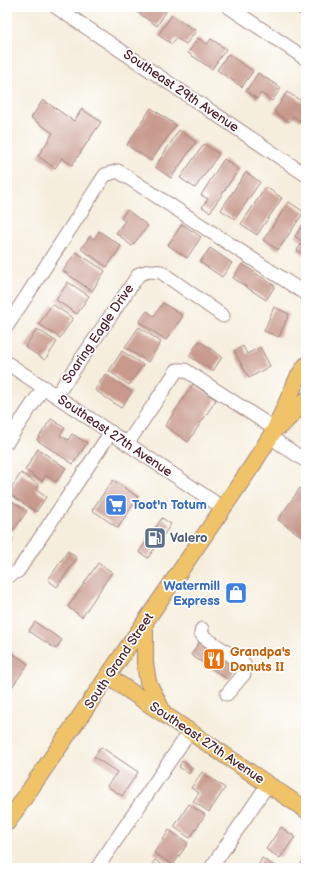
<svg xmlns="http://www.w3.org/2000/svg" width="313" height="875" viewBox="0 0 313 875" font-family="'Balsamiq Sans',sans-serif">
<rect width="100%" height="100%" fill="#fff"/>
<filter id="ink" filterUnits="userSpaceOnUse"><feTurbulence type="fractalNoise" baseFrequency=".025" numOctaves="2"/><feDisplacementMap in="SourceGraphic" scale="8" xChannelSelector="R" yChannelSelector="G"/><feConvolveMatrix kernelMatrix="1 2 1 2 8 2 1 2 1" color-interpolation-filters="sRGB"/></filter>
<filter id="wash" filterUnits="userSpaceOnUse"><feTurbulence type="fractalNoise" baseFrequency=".012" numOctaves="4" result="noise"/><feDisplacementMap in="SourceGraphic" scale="16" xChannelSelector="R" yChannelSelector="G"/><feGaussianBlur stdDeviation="0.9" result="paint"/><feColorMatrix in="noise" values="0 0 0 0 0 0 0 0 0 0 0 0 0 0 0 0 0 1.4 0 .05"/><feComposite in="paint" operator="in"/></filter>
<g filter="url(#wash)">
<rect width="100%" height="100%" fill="#f6eedd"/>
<g id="blocks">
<path fill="#c8998c" d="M 134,7 L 159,7 L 166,12 L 157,26 L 133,9 Z
M 302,7 L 306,7 L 306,19 L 298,13 Z
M 172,15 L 196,31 L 186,44 L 176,38 L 172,44 L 158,35 Z
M 198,38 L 207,44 L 211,39 L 226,49 L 212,69 L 188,53 Z
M 228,54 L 253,71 L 242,87 L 217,70 Z
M 258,73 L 281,88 L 272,101 L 261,93 L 257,99 L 246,91 Z
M 287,92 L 306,104 L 306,114 L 301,121 L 293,116 L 289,122 L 274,112 Z
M 43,100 L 74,121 L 82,109 L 101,122 L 72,165 L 62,158 L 55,168 L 38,156 L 53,133 L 31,118 Z
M 151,108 L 176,125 L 151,161 L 127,145 Z
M 179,130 L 196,142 L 171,178 L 155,167 Z
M 204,144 L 219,154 L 195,188 L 180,178 Z
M 224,159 L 239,169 L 210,212 L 202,207 L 208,199 L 201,195 Z
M 246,172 L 260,182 L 235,219 L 221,210 Z
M 266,187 L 282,198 L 257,235 L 241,224 Z
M 289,202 L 304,212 L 278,250 L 263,240 Z
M 127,210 L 148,226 L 132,246 L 116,233 L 125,221 L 121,218 Z
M 306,221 L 306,256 L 297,250 L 303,242 L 295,236 Z
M 182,224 L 201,237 L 187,258 L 168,245 Z
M 99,231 L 121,246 L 107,267 L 81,249 L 90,236 L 94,239 Z
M 210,248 L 232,263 L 222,277 L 200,262 Z
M 76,252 L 105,271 L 92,291 L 63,271 Z
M 242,264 L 275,286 L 266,300 L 233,278 Z
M 68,282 L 89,296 L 77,314 L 56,300 Z
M 7,291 L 11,294 L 7,300 Z
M 163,303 L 183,316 L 166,340 L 139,322 L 147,311 L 154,316 Z
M 52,304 L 73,318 L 60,338 L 39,324 Z
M 274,307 L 289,314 L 279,337 L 264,331 Z
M 139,327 L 161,342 L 148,362 L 125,347 Z
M 37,329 L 57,342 L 45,360 L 25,347 Z
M 199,341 L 222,357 L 213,371 L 189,356 Z
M 243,346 L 247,354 L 260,347 L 270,366 L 249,378 L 234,351 Z
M 122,351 L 143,365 L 129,385 L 109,371 Z
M 105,374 L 132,392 L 121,408 L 95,390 Z
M 193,384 L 216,400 L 188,442 L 165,426 Z
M 51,419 L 65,428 L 60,435 L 68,440 L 72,434 L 87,443 L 73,464 L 37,440 Z
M 38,449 L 66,468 L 56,482 L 46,475 L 42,481 L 25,470 Z
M 21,473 L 39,485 L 36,490 L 46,497 L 36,512 L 8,493 Z
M 113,480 L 138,497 L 118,528 L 92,510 Z
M 300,488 L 306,492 L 306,539 L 278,520 Z
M 7,498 L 27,511 L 13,531 L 7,527 Z
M 162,518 L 171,524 L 148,558 L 139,552 Z
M 7,533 L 12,537 L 7,544 Z
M 68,551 L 77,558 L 57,587 L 48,580 Z
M 98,563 L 112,572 L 82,617 L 68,607 Z
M 235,587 L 241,592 L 237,598 L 230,593 Z
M 35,622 L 62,640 L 56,649 L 29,631 Z
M 202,638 L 238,662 L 227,679 L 191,655 Z
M 7,649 L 28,664 L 8,693 L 7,692 Z
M 101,747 L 138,772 L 122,796 L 107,786 L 117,772 L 94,757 Z
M 182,761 L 192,768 L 189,774 L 179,767 Z
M 202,772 L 225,788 L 209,812 L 193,801 L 199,793 L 191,788 Z
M 189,804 L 205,815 L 190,838 L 174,827 Z
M 281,827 L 295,837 L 280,858 L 266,849 Z
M 169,830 L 188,843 L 173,865 L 154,853 Z
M 306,856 L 306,868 L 298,868 Z
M 262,858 L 277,868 L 257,868 Z
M 155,860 L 166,868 L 149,868 Z"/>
</g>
</g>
<g filter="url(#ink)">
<use href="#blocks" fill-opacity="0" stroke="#a08684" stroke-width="1"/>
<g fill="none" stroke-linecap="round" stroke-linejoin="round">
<g stroke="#a08684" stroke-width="15">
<path id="minor" d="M 56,7 L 306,175
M 229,7 L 306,59
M 7,326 L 105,175 L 118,171 L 306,294
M 7,363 L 223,508
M 56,396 L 139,274 L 149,271 L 161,272 L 223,316
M 270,437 L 306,461
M 7,442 L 44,387
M 127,444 L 177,370 L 185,370 L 275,429
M 7,577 L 18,571 L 111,432
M 202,629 L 201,633 L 204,637 L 244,664 L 244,674 L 227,694
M 97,868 L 190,731
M 211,868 L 268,784"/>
</g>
<g stroke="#a08684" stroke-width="18">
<path id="major" d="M 281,426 L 306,400
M 145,623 L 145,663 L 148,682 L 163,712
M 109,677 L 306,810
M 7,823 L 252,466 L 275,429 L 298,377 L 306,365"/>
</g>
<use href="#minor" stroke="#fff" stroke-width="13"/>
<use href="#major" stroke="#f0c369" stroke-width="16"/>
</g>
</g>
<defs>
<g id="supermarket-square" transform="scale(1.15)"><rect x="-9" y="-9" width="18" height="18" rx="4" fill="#3f7fe0" stroke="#fff"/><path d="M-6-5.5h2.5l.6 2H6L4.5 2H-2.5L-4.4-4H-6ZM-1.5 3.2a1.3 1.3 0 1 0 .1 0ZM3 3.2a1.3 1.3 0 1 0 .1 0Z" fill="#fff"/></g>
<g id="fuel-square" transform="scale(1.15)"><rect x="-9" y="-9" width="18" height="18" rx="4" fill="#5c6f8a" stroke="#fff"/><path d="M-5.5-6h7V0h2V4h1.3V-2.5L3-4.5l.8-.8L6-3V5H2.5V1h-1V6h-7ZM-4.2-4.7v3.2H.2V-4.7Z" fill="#fff"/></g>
<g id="shop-square" transform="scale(1.15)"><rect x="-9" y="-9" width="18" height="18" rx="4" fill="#3f7fe0" stroke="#fff"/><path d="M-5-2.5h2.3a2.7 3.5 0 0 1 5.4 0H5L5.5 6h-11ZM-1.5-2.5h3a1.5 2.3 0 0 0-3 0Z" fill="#fff"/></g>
<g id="restaurant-square" transform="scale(1.15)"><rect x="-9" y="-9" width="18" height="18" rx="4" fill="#e8710a" stroke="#fff"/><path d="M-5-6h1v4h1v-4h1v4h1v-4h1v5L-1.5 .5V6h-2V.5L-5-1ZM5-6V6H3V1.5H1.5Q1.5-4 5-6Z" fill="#fff"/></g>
</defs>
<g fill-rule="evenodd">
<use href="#supermarket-square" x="116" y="505"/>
<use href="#fuel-square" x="155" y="538"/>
<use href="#shop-square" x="236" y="593"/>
<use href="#restaurant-square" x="214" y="659"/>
</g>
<g text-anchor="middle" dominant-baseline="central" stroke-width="3.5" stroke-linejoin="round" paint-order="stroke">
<g font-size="13" fill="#4a1f2b" stroke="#fff">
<text transform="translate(181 91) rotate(34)">Southeast 29th Avenue</text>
<text transform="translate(98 334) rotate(-56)">Soaring Eagle Drive</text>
<text transform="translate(115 436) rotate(34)">Southeast 27th Avenue</text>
<text transform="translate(119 661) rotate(-56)">South Grand Street</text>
<text transform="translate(207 743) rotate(34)">Southeast 27th Avenue</text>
</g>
<g font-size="13" font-weight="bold" fill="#366cbe" stroke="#fff" text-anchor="start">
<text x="132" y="505">Toot'n Totum</text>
<text x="220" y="586" text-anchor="end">Watermill<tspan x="220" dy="15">Express</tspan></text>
</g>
<g font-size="13" font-weight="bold" fill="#4e5e75" stroke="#fff" text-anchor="start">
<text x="170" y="538">Valero</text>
</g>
<g font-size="13" font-weight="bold" fill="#c56008" stroke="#fff" text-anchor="start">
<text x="230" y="652">Grandpa's<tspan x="230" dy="15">Donuts II</tspan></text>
</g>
</g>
<rect width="313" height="875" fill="none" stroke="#fff" stroke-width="24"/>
</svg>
